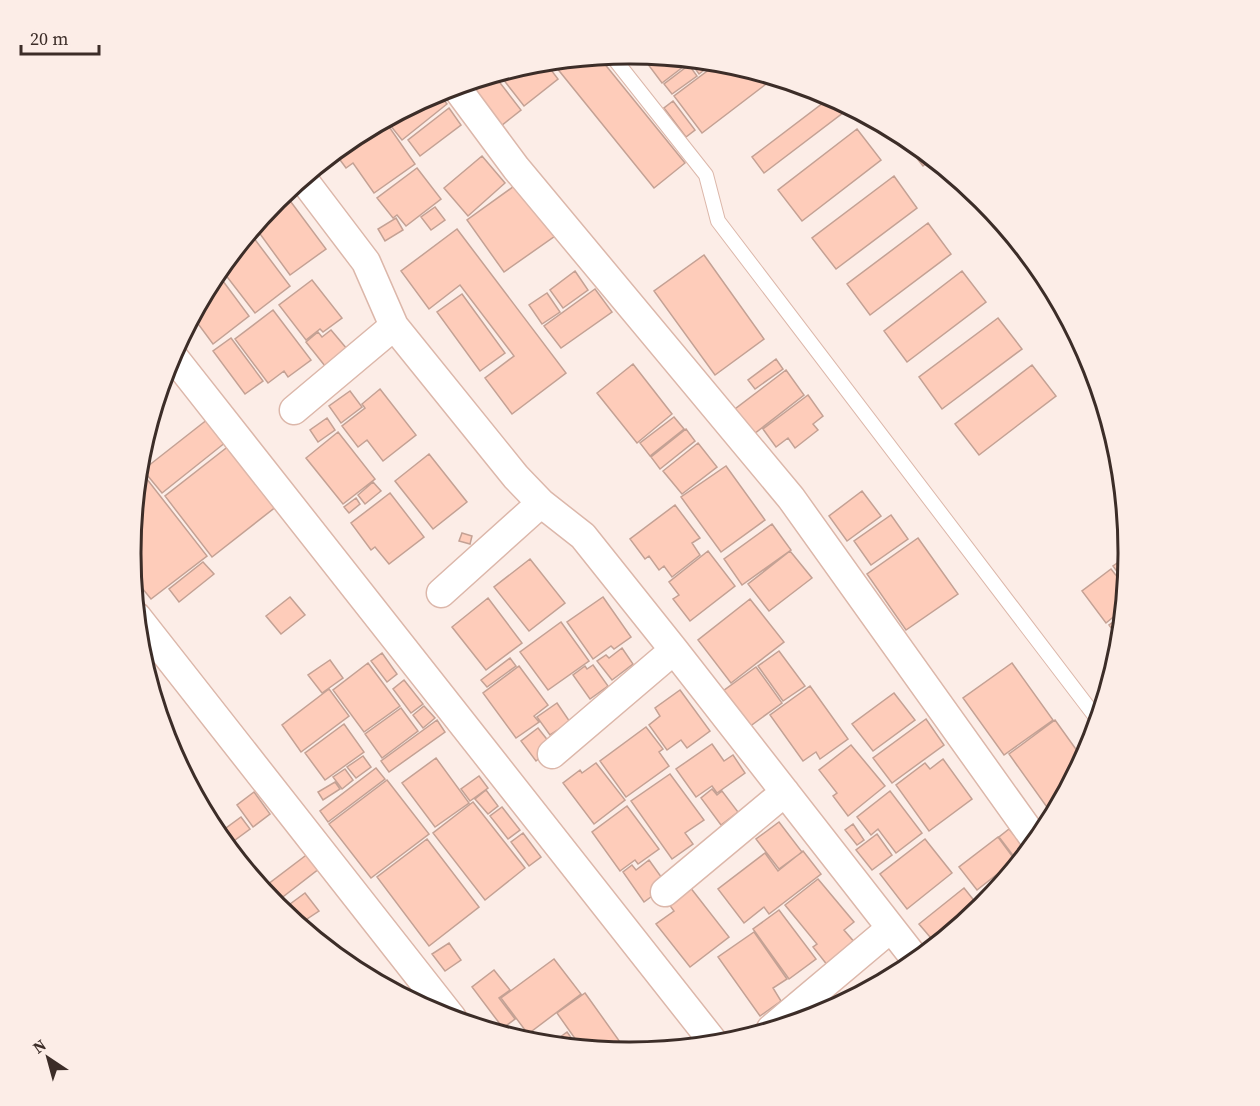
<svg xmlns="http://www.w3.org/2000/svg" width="1260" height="1106" viewBox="0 0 1260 1106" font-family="'Source Serif 4',serif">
<rect width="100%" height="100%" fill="#fcede7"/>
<path fill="#feccba" stroke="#c4a194" stroke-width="1.5" d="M 641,55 L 692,60 L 662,83 Z
M 599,57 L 685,163 L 654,188 L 552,62 Z
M 695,60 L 713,62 L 713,63 L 699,74 L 691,63 Z
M 545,62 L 558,79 L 524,106 L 499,74 L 533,64 Z
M 718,63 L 728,64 L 774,78 L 702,133 L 674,96 Z
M 689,65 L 697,76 L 672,94 L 664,84 Z
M 494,75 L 521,110 L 501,126 L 467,83 L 480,80 L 481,82 Z
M 438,93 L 447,104 L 402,140 L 386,120 Z
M 831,97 L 845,105 L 848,109 L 764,173 L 752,157 Z
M 673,101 L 695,130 L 686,137 L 664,108 Z
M 449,108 L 461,125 L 420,156 L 408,140 Z
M 385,121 L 415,164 L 374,193 L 353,163 L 346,168 L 335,153 L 353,138 Z
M 857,129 L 881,160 L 802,221 L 778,190 Z
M 897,133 L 908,138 L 932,158 L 923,166 Z
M 482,156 L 505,183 L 468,216 L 444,188 Z
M 417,168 L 441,199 L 406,226 L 397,215 L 393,218 L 377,198 Z
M 894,176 L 917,208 L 836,269 L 812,238 Z
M 517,184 L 555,236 L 504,272 L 467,220 Z
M 288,198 L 326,249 L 290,275 L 255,227 L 266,214 Z
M 435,207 L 445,220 L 431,230 L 421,217 Z
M 396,218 L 403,230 L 385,241 L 378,229 Z
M 928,223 L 951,254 L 870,315 L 847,284 Z
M 457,229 L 566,373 L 512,414 L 485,378 L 514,356 L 460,285 L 429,309 L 401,271 Z
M 250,233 L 290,286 L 255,313 L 221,269 Z
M 704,255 L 764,339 L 715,375 L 654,291 Z
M 575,271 L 588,290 L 563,308 L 550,290 Z
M 962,271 L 986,302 L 907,362 L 884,331 Z
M 217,273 L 249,316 L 213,344 L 193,317 Z
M 312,280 L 342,318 L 323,332 L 320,329 L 306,340 L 279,305 Z
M 595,289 L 612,312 L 561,348 L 544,326 Z
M 547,293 L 560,312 L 542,324 L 529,305 Z
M 462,294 L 505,353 L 480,371 L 437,312 Z
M 273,310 L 311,360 L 288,377 L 284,371 L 268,383 L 235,339 Z
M 998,318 L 1022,349 L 942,409 L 919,377 Z
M 331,330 L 347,349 L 325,366 L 306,342 L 318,332 L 322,337 Z
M 231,338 L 263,381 L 245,394 L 213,351 Z
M 776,359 L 783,369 L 755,389 L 748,380 Z
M 633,364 L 672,414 L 637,443 L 597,393 Z
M 1032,365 L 1056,396 L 979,455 L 955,424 Z
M 786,370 L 804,395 L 754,434 L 735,409 Z
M 380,389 L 416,435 L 383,461 L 367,440 L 358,447 L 342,426 L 365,408 L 362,404 Z
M 350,391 L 362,407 L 341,423 L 329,406 Z
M 808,395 L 823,416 L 813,424 L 818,430 L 795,448 L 788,438 L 776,447 L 763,429 Z
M 674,417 L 684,429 L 650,456 L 640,443 Z
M 327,418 L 335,430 L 318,442 L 310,430 Z
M 208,419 L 226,442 L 162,493 L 143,470 Z
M 686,429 L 695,441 L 660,469 L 651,457 Z
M 338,432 L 375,479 L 343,504 L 306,458 Z
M 698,443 L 717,467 L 682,494 L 663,471 Z
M 230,445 L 277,506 L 212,557 L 165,496 Z
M 429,454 L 467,502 L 433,529 L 395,481 Z
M 726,466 L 765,520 L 721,552 L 681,497 Z
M 139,469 L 207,556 L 151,599 L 133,577 L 131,553 Z
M 373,482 L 381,491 L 365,504 L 358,495 Z
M 862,491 L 881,516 L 847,541 L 829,516 Z
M 390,493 L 424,537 L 389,564 L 375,547 L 371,550 L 351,523 Z
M 356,498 L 360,504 L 349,513 L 344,507 Z
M 675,505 L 700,538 L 692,543 L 700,555 L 672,577 L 664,566 L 659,570 L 649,556 L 645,559 L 630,539 Z
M 891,515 L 908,539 L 871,565 L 854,541 Z
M 772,524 L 791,550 L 742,585 L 724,559 Z
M 462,533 L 472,536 L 470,544 L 459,541 Z
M 918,538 L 958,594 L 906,630 L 867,574 Z
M 708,551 L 735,586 L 690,621 L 673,599 L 679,595 L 669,582 Z
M 790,551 L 812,578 L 769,611 L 748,584 Z
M 1129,555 L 1126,584 L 1113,566 Z
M 530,559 L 565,603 L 529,631 L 494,587 Z
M 203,562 L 214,574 L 179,602 L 169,589 Z
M 1111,569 L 1126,588 L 1123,609 L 1106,623 L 1082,591 Z
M 290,597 L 305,615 L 281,634 L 266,616 Z
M 603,597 L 631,637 L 614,649 L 611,646 L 593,659 L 567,622 Z
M 488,598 L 522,643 L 486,670 L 452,627 Z
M 750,599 L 784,642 L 731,683 L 698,640 Z
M 1123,615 L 1120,640 L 1109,625 Z
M 561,622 L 589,661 L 548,690 L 520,652 Z
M 622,648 L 633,664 L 612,680 L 597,661 L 606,655 L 609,658 Z
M 779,651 L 805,686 L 783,701 L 758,666 Z
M 382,653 L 397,674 L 387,682 L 371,661 Z
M 510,658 L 516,666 L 487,687 L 481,680 Z
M 330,660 L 343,678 L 322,693 L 308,675 Z
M 368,663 L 400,706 L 364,732 L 333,690 Z
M 1012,663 L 1053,720 L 1004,755 L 963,698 Z
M 593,665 L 608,686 L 590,699 L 573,675 L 585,666 L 587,669 Z
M 519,666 L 548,705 L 534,716 L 539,722 L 516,738 L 483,693 Z
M 756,667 L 782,703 L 749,727 L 723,691 Z
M 404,680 L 423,704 L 411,713 L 393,689 Z
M 810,686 L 848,739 L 820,759 L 816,752 L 803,761 L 770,715 Z
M 329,689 L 349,716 L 301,752 L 282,725 Z
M 680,690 L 710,731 L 687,748 L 681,740 L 667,750 L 649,725 L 660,716 L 655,708 Z
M 894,693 L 915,720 L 873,751 L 852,724 Z
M 557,703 L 570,722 L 550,735 L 537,717 Z
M 424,706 L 435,718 L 423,728 L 413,715 Z
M 401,708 L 418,731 L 382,758 L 365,734 Z
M 926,719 L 944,745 L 892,783 L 873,758 Z
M 437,720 L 445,732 L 389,772 L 381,761 Z
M 1055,720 L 1083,759 L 1060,802 L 1049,810 L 1009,754 Z
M 344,724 L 364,752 L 325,780 L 305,753 Z
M 646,727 L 663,749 L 659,752 L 669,766 L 626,797 L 600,761 Z
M 538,728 L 553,747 L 536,761 L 521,741 Z
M 712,744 L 724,761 L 733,755 L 745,773 L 717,793 L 712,786 L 696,797 L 676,769 Z
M 851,745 L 885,786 L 848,816 L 833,796 L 837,793 L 819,770 Z
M 363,756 L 371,767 L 356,778 L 347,767 Z
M 436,758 L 469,803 L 435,827 L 402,783 Z
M 943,759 L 972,799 L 929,831 L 896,785 L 925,763 L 930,769 Z
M 596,763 L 625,800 L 594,824 L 563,783 L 580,770 L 582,773 Z
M 376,768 L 385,779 L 328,822 L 320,811 Z
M 345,769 L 353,780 L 342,789 L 333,777 Z
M 670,774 L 704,820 L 685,833 L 693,844 L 672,859 L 631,801 Z
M 479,776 L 488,788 L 470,801 L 461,789 Z
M 387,780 L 429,834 L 371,878 L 329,824 Z
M 335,782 L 340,789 L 323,800 L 318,792 Z
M 712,789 L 717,795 L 722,791 L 738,812 L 721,825 L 701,798 Z
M 486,790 L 498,806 L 488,814 L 475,799 Z
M 890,791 L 922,833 L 896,853 L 878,829 L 871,835 L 857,817 Z
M 254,792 L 270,814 L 253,827 L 237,805 Z
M 195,793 L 221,825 L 215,830 Z
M 473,802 L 525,868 L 485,900 L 433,833 Z
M 627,806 L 659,849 L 638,864 L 635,860 L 620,871 L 592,832 Z
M 502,807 L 520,830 L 508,839 L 490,816 Z
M 241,817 L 250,829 L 231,843 L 222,831 Z
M 779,822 L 802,852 L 779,869 L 756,839 Z
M 853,824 L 864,840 L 857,845 L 845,830 Z
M 1009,829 L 1026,849 L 1015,858 L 999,837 Z
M 523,833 L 541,857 L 529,866 L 511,842 Z
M 877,834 L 892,855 L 872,870 L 856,850 Z
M 998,837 L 1015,860 L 977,890 L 959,867 Z
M 427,839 L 479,907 L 429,946 L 377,877 Z
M 925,839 L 952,873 L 907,909 L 880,874 Z
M 803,851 L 821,874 L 769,914 L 764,907 L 744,923 L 718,889 L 765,853 L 778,871 Z
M 309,853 L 320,868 L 275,903 L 263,888 Z
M 649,860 L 667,885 L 644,902 L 623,872 L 632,865 L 636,870 Z
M 818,879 L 854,922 L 844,930 L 856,944 L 828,966 L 813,947 L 817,944 L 785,905 Z
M 686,882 L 729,937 L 690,967 L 656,924 L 674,911 L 665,899 Z
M 964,888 L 980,908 L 936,944 L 919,924 Z
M 305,893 L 319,911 L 301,923 L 305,929 L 282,910 Z
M 779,910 L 816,959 L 789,979 L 753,929 Z
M 754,932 L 787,979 L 773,988 L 781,1001 L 760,1016 L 718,957 Z
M 449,943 L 461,960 L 445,971 L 432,954 Z
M 554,959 L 581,994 L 528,1034 L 501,998 Z
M 494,970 L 510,990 L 499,998 L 515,1019 L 503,1028 L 472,987 Z
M 585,993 L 620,1042 L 609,1050 L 581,1047 L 557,1013 Z
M 567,1032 L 578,1047 L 551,1044 Z"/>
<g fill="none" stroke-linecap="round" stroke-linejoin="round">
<g stroke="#dcb7aa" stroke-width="16">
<path id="service" d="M 612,56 L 706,175 L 718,221 L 1098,720"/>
</g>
<g stroke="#dcb7aa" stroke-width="31">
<path id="minor" d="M 456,87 L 516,168 L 791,498 L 1036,841
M 303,179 L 366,262 L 394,326 L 516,477 L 541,503 L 583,536 L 674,650 L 916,960
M 172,355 L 715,1044
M 294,410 L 394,326
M 441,593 L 541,503
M 137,617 L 452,1018
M 552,754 L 674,650
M 665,892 L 785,792
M 771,1029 L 891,928"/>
</g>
<use href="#service" stroke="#fff" stroke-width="14"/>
<use href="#minor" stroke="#fff" stroke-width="28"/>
</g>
<path d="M0 0H1260V1106H0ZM629 64H630A488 488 0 0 1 1118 552V554A488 488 0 0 1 630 1042H629A488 488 0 0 1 141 554V552A488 488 0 0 1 629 64Z" fill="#fcede7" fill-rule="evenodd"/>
<path fill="none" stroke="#3c2d28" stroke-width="3" d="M629 64H630A488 488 0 0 1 1118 552V554A488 488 0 0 1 630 1042H629A488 488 0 0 1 141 554V552A488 488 0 0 1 629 64Z"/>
<g transform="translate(48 1058) rotate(324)" stroke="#fcede7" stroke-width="4.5" paint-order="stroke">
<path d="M0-4.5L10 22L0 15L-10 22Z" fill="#3c2d28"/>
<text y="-9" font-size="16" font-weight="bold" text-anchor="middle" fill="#3c2d28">N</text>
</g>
<path d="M21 45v9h78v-9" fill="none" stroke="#3c2d28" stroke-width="3"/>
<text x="30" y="45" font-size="18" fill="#3c2d28" stroke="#fcede7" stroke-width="4.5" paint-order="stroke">20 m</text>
</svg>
